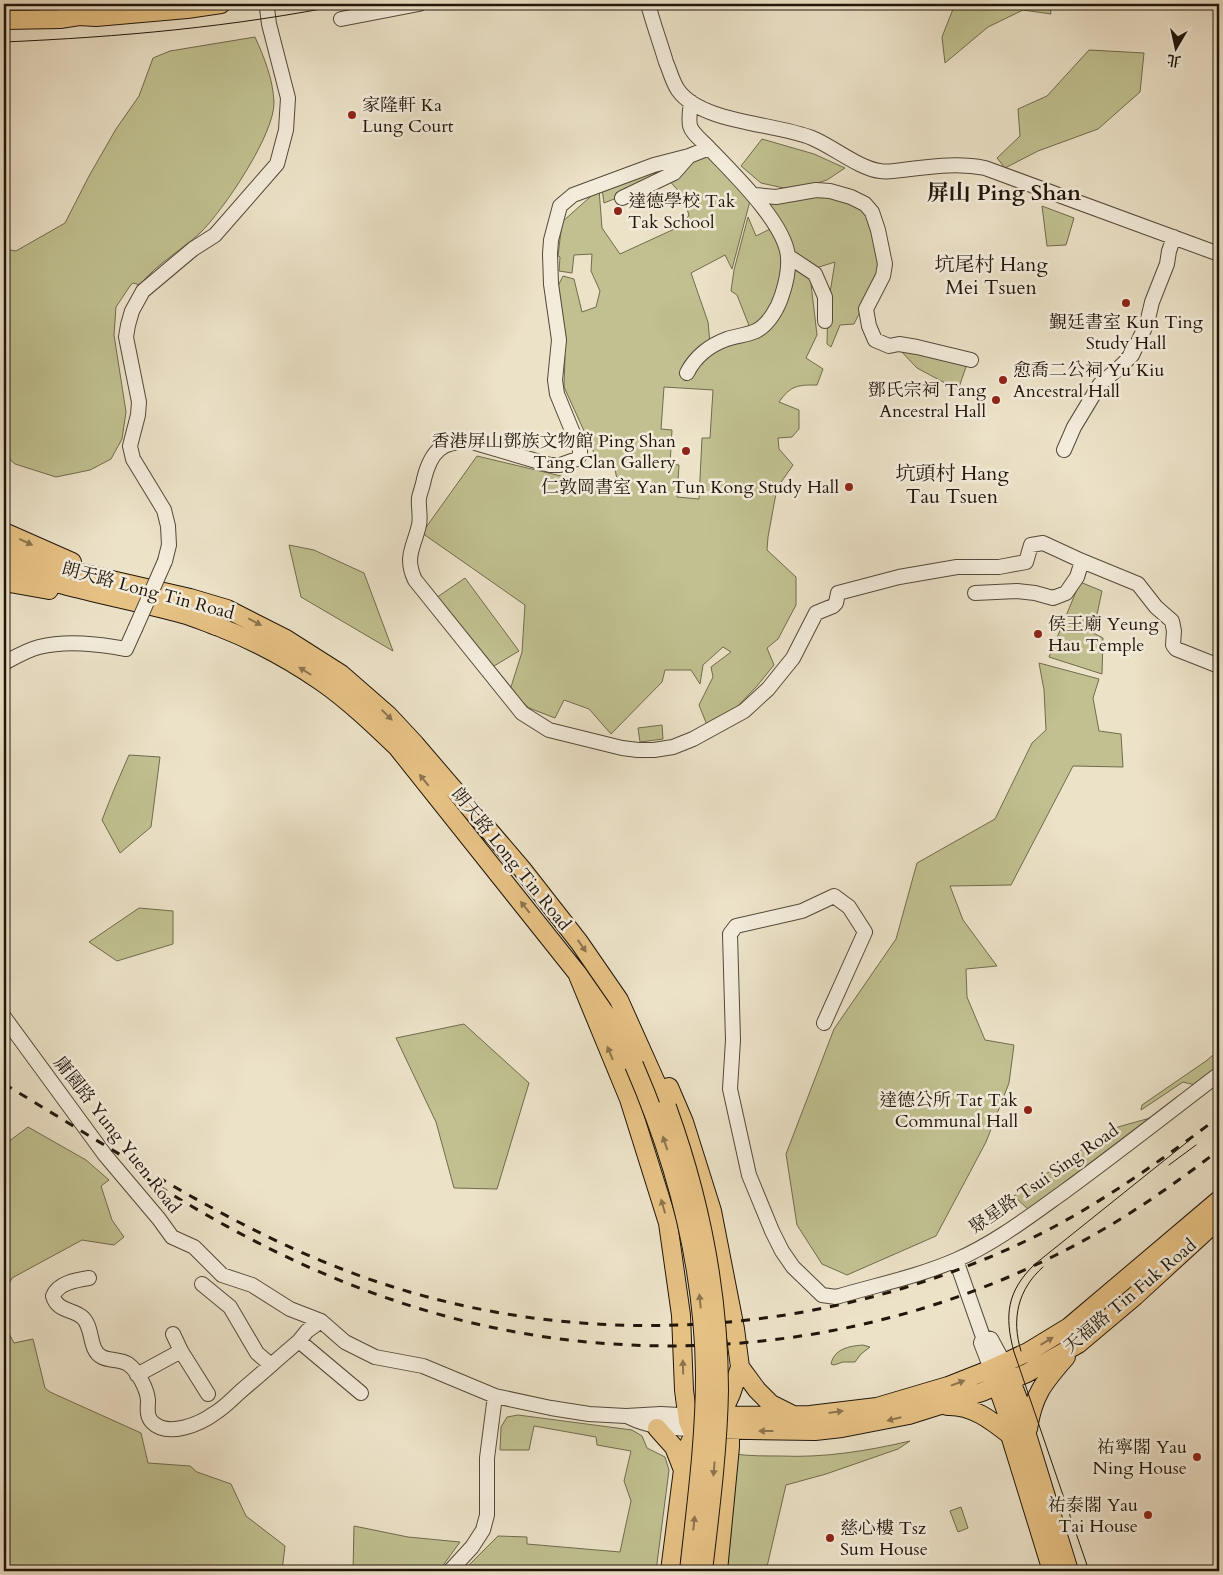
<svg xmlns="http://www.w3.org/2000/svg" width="1223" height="1575" viewBox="0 0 1223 1575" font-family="Cardo,'Noto Serif TC',serif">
<rect width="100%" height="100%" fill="#ece2c8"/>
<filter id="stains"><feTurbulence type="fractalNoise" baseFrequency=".004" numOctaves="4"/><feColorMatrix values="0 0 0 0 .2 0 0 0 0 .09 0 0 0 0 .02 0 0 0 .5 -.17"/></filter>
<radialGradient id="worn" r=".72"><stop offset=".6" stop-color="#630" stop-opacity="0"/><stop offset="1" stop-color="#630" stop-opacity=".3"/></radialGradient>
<path fill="#c0c090" stroke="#706b4d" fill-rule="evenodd" d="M 955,4 L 1050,4 L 1051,14 L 1023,10 L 988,27 L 945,63 L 942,37 Z
M 255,37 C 264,57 273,79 274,102 C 275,134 223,211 200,233 C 181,251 156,264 140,285 L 133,283 L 130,286 L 116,307 L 114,335 L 126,412 L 122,439 L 111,459 L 90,470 L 56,477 L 15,464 L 4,454 L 4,249 L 16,251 L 65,223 L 89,176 L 116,129 L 139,96 L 153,58 L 170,51 Z
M 1089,50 L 1144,53 L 1140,92 L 1098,129 L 1038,151 L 1005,168 L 997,158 L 1020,136 L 1018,109 L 1047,96 Z
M 762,139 L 814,154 L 845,168 L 827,180 L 793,190 L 761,183 L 741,166 Z
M 708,153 L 750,201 L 732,269 L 725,255 L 691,273 L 708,322 L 710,343 L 750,328 L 737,295 L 731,291 L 734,270 L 748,217 L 756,236 L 772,228 L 764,213 L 769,202 L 815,194 L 848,200 L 869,215 L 879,263 L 876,280 L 854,324 L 840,325 L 831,347 L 827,344 L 828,305 L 835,262 L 816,268 L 811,284 L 817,335 L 806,358 L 823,369 L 817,385 C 798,385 791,385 779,402 L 799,410 L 799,429 L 792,437 L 778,438 L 779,449 L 793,465 L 777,488 L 768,537 L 767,550 L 796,577 L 796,605 L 778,639 L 767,648 L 774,665 L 757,686 L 731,713 L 707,725 L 699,705 L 713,677 L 711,667 L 731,652 L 723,647 L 703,665 L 700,684 L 691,670 L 665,670 L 662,682 L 611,734 L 589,709 L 564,700 L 555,718 L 529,708 L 510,690 L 522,652 L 525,605 L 422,533 L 477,456 L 582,481 L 622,487 L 617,479 L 614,465 L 600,466 L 564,387 L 565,356 L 557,362 L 553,296 L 563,276 L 574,279 L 582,312 L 596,307 L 600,291 L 591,271 L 592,254 L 574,255 L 572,273 L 559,271 L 560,257 L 558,256 L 562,222 L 599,189 L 602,228 L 620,254 L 683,225 L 689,215 L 682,195 L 667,178 L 604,203 L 602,189 ZM 664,387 L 713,390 L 710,438 L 702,438 L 699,499 L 677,497 L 679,465 L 670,464 L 672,430 L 661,429 Z
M 1042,206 L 1074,218 L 1066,245 L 1047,246 Z
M 899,349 L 968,361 L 958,390 L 917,368 Z
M 289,545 L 314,550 L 364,573 L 393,651 L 301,597 Z
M 465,578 L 519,651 L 489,669 L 436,598 Z
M 1080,582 L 1102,591 L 1093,633 L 1103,638 L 1102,674 L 1049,657 Z
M 1039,663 L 1099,679 L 1093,698 L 1099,731 L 1121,734 L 1123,767 L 1073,766 L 1011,885 L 950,886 L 963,920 L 997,966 L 966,969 L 967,997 L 985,1040 L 1014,1045 L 1009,1083 L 986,1142 L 936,1236 L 847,1275 L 822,1264 L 797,1225 L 786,1154 L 834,1029 L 896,939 L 917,863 L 995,819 L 1032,743 L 1046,730 L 1044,690 Z
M 662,725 L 663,739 L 640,742 L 638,728 Z
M 129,755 L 160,757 L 151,827 L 120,853 L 102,820 L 113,792 Z
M 139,908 L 173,911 L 173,944 L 117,961 L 89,942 Z
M 464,1024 L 529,1083 L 497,1189 L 454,1188 L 436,1122 L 396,1038 Z
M 1219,1050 L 1219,1065 L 1195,1085 L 1183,1082 L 1141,1110 L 1142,1105 L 1206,1061 Z
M 1150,1118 L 1030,1211 L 1014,1196 L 1075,1154 L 1118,1127 Z
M 28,1127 L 86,1160 L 109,1180 L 101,1186 L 112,1220 L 124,1237 L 114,1245 L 82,1240 L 12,1278 L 4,1295 L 4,1145 Z
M 4,1324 L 14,1343 L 33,1339 L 45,1388 L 50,1392 L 141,1433 L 148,1463 L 190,1466 L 197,1472 L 231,1484 L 246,1516 L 285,1546 L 282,1571 L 4,1571 Z
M 863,1345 L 870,1347 L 861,1354 L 855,1362 L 843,1362 L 834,1365 L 831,1364 C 834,1349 849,1346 863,1345 Z
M 518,1415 L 632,1430 L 642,1436 L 647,1448 L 665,1457 L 669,1470 L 656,1571 L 463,1571 L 498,1536 L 527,1537 L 527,1544 L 620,1552 L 631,1501 L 624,1481 L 631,1451 L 597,1445 L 596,1437 L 534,1426 L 529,1450 L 500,1450 L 501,1427 L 507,1417 Z
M 910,1441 L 898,1449 L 826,1474 L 786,1485 L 766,1571 L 723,1571 L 734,1454 C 750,1456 765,1456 780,1456 C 824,1458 867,1451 910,1441 Z
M 961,1507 L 968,1528 L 958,1532 L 950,1511 Z
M 354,1526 L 408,1537 L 460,1542 L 439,1571 L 353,1571 Z"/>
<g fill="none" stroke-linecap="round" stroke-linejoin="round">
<g stroke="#53493a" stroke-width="16">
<path id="minor" d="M 648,4 C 653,23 660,42 666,62 C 670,71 672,81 678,90 C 701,123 775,123 812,138 C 832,146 860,169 880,171 C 889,173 900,170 910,169 C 936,166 960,163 985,168 L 1219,254
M 341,19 L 419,4
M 691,102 C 687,131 689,128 709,148 L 689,156 L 654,165 L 573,195 L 560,206 L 551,240 L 550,254 L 551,284 L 559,340 L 555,380 L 557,394 L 580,450 L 580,455 L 577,459 L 560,465 L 550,465 L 472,442 C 442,440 431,451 424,479 C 423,486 420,492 419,498 C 418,507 421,516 419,525 C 414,547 404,557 415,580 L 522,713 L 549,730 L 622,748 L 638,750 L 654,750 L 673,747 L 693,739 L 744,711 L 768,689 L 793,658 L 816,613 L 833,606 L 836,603 L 838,593 L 899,577 L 957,567 L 999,567 L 1026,562 L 1031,545 L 1043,543 L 1082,561 L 1138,584 L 1156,607 L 1172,621 L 1174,631 L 1173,645 L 1176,649 L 1219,666
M 755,195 L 776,197 L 816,190 L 830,191 L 851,197 L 865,204 L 872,212 L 878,230 L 885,264 L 883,276 L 866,309 L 869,326 L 875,340 L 889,346 L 899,344 L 917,347 L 971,360
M 622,198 L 674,173 L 689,156
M 788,256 L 815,274 L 825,297 L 825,321
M 687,373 C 695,357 710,345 727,339 C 736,336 747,335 756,331 C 769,324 778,308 782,295 C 786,283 789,270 788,257 C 786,224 732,172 709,148
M 1064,450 L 1074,427 L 1100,384 L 1119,368 L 1132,355 L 1147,323 L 1152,302 L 1167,264 L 1169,251 L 1174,237
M 165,561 L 169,545 L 168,526 L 164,510 L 133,459 L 130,446 L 138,415 L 139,402 L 126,337 L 128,325 L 132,311 L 143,291 L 193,249 L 215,235 L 277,164 L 286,130 L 288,98 L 269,24 L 267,8
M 975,593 L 1017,591 L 1035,593 L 1053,598 L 1066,593 L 1077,577 L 1082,561
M 4,663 C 15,657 27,650 39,647 C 67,640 98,644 126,649 L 135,629
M 4,1017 L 105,1155 L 159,1219 L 172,1237 L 194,1247 L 222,1275 L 252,1285 L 290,1309 L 321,1321 L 345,1342 L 375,1357 L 423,1366 L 495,1396 L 551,1408 L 589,1414 L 626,1416 L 661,1414 L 697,1416
M 824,1023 L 865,932 L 849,907 L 834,896 L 802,911 L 736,926 L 730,934 L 733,1040 L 730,1089 L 749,1175 L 772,1231 L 782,1251 L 793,1267 L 822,1295 L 836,1297 C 876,1285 917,1277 956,1260 C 995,1243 1030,1216 1065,1191 C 1117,1153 1168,1113 1219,1074
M 956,1260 L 983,1337 L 981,1343 L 991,1369
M 89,1278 C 76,1280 58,1283 53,1296 C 57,1311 72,1309 82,1317 C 94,1327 88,1350 102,1357 C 110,1361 120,1359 128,1364 C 138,1371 147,1389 148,1400 C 148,1408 146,1415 152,1422 C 168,1438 200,1424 215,1413 C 225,1407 233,1398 241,1391 C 261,1374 280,1357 299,1341 L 307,1331 L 321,1321
M 202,1284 L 230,1307 L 257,1353 L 271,1365
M 173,1334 L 181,1351 L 208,1394
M 983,1337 L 991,1339 L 1004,1363
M 299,1341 L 361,1393
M 137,1375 L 181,1351
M 629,1417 C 649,1427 668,1428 691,1429
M 450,1571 L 472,1547 L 483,1530 L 487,1515 L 487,1458 L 495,1396"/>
</g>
<g stroke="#20160a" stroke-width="20">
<path id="major" d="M 4,20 L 60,19 L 79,16 L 96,17 L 187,9 L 221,4
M 4,532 L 72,562
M 4,552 L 46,565 L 190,598 L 227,609 L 286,639 L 341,674 L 388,715 L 415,744 L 522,869 L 579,942 L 619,1000 L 667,1107
M 4,566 C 62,588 124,598 183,614 C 195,617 207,623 219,627 C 255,641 290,660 322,682 C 349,701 373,724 397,747 L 577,973 L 616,1029 L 634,1065
M 4,582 L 49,590
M 577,973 L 629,1099 L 668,1223 L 681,1315 L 684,1390 L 688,1421 L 691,1429 L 815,1431 L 842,1428 L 909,1415 L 982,1392 L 1027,1373 L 1078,1344 L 1135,1296 L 1219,1219
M 669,1087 L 684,1122 L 712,1211 L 735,1329 L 740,1367 L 757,1390 L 771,1404 L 791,1414
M 1007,1371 L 1018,1399 L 1027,1435 L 1069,1571
M 993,1374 L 1010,1422 L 1010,1435 L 1052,1571
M 947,1406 C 972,1405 991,1420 1010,1435
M 718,1422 L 731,1394 L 740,1367
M 657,1428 L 674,1447 L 683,1470
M 1028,1429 C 1033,1395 1044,1382 1066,1357
M 670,1571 L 683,1470 L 687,1449 L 696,1429 L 710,1416 L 810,1415 L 877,1407 L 948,1386 L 991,1369 L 1028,1352 L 1069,1327 L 1219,1200
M 718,1571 L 730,1447 L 730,1430 L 726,1421"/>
</g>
<use href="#minor" stroke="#f3ecdb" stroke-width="14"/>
<use href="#major" stroke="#e6c184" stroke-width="18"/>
<path stroke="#20160a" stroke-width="1" d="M 4,42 C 119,37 233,27 347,4
M 1169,1165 L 1196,1145
M 1021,1351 C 1011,1319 1018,1289 1043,1267
M 1089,1571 L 1014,1352 C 1004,1315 1007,1291 1035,1264 L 1191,1139"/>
<path stroke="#20160a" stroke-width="3" stroke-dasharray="9 9" stroke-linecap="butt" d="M 4,1084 C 115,1150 225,1225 347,1271 C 573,1357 833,1340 1048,1230 C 1109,1198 1164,1158 1219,1117
M 144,1177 C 222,1227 306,1271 393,1300 C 608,1374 850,1358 1054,1256 C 1113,1227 1167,1190 1219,1150"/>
<g stroke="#53493a" stroke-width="16" stroke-linecap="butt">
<path id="minor-bridge" d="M 135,629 L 165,561"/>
</g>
<g stroke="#20160a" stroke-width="20" stroke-linecap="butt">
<path id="major-bridge" d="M 634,1065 C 677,1164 704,1267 705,1375 C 705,1441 696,1506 689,1571
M 667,1107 C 700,1198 719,1292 719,1390 C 718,1450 710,1511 703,1571"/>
</g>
<use href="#minor-bridge" stroke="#f3ecdb" stroke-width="14"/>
<use href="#major-bridge" stroke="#e6c184" stroke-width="18"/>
</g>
<defs><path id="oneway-solid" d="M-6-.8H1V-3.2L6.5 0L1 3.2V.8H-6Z" transform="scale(1.25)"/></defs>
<g fill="#8d744d">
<use href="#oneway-solid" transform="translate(26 542) rotate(25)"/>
<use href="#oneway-solid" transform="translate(255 622) rotate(28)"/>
<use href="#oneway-solid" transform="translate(305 671) rotate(-148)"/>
<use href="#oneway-solid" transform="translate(387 715) rotate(44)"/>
<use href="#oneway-solid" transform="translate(424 780) rotate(-129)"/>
<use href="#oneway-solid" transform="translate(525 907) rotate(-129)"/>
<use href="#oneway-solid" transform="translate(582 946) rotate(55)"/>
<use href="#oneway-solid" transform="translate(610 1053) rotate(-112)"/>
<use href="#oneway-solid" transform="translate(665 1143) rotate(-109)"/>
<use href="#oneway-solid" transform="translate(663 1206) rotate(-106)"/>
<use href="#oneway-solid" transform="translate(700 1301) rotate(-96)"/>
<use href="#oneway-solid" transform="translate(1047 1341) rotate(-31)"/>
<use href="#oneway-solid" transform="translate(683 1367) rotate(-92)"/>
<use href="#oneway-solid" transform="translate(958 1383) rotate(-21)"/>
<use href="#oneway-solid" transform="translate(836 1412) rotate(-8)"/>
<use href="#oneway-solid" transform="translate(894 1419) rotate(166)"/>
<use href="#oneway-solid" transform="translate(766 1431) rotate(-180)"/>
<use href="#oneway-solid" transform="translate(714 1469) rotate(95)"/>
<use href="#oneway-solid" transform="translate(694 1523) rotate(-84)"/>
</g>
<g fill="#8f2418" stroke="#f3ecdb" stroke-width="2">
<circle cx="352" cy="115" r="5"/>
<circle cx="618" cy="211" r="5"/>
<circle cx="1126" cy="303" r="5"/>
<circle cx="1003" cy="380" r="5"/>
<circle cx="996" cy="400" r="5"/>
<circle cx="686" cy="451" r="5"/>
<circle cx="849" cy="487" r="5"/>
<circle cx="1038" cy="634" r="5"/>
<circle cx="1028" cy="1110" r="5"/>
<circle cx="1197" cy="1457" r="5"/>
<circle cx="1148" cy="1515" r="5"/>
<circle cx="830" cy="1538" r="5"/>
</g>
<g text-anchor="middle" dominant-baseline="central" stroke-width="5" stroke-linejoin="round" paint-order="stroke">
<g font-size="18" fill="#20160a" stroke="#f3ecdb" text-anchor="end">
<text x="362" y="105" text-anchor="start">家隆軒 Ka<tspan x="362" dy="21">Lung Court</tspan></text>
<text x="628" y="201" text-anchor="start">達德學校 Tak<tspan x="628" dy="21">Tak School</tspan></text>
<text x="1126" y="322" text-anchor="middle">覲廷書室 Kun Ting<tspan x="1126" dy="21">Study Hall</tspan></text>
<text x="1013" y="370" text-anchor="start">愈喬二公祠 Yu Kiu<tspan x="1013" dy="21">Ancestral Hall</tspan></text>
<text x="986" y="390">鄧氏宗祠 Tang<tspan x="986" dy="21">Ancestral Hall</tspan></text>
<text x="676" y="441">香港屏山鄧族文物館 Ping Shan<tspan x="676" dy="21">Tang Clan Gallery</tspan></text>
<text x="839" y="487">仁敦岡書室 Yan Tun Kong Study Hall</text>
<text x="1048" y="624" text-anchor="start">侯王廟 Yeung<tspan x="1048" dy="21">Hau Temple</tspan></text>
<text x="1018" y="1100">達德公所 Tat Tak<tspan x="1018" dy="21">Communal Hall</tspan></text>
<text x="1187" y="1447">祐寧閣 Yau<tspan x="1187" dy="21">Ning House</tspan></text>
<text x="1138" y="1505">祐泰閣 Yau<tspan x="1138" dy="21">Tai House</tspan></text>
<text x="840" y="1528" text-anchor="start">慈心樓 Tsz<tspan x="840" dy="21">Sum House</tspan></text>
</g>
<g font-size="18" fill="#20160a" stroke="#f3ecdb">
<text transform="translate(148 591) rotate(15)">朗天路 Long Tin Road</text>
<text transform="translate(511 859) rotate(51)">朗天路 Long Tin Road</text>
<text transform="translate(117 1135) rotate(52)">庸園路 Yung Yuen Road</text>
<text transform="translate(1044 1179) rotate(-35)">聚星路 Tsui Sing Road</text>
<text transform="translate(1130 1296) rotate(-40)">天福路 Tin Fuk Road</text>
</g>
<g font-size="20" fill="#20160a" stroke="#f3ecdb">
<text x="991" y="264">坑尾村 Hang<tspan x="991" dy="23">Mei Tsuen</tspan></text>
<text x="952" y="473">坑頭村 Hang<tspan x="952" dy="23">Tau Tsuen</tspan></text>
</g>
<g font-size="22" font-weight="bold" fill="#20160a" stroke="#f3ecdb">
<text x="1004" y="193">屏山 Ping Shan</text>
</g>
</g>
<rect width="1223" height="1575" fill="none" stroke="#ece2c8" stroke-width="20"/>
<rect x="5" y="5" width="1213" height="1565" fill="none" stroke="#20160a" stroke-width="2.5"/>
<rect x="10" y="10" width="1203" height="1555" fill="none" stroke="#20160a"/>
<g transform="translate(1176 48) rotate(189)" stroke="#f3ecdb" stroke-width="4" paint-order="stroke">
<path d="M0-4L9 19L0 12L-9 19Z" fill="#20160a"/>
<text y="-8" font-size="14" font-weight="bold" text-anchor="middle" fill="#20160a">北</text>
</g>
<rect width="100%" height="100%" filter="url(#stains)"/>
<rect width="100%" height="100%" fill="url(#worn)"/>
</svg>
